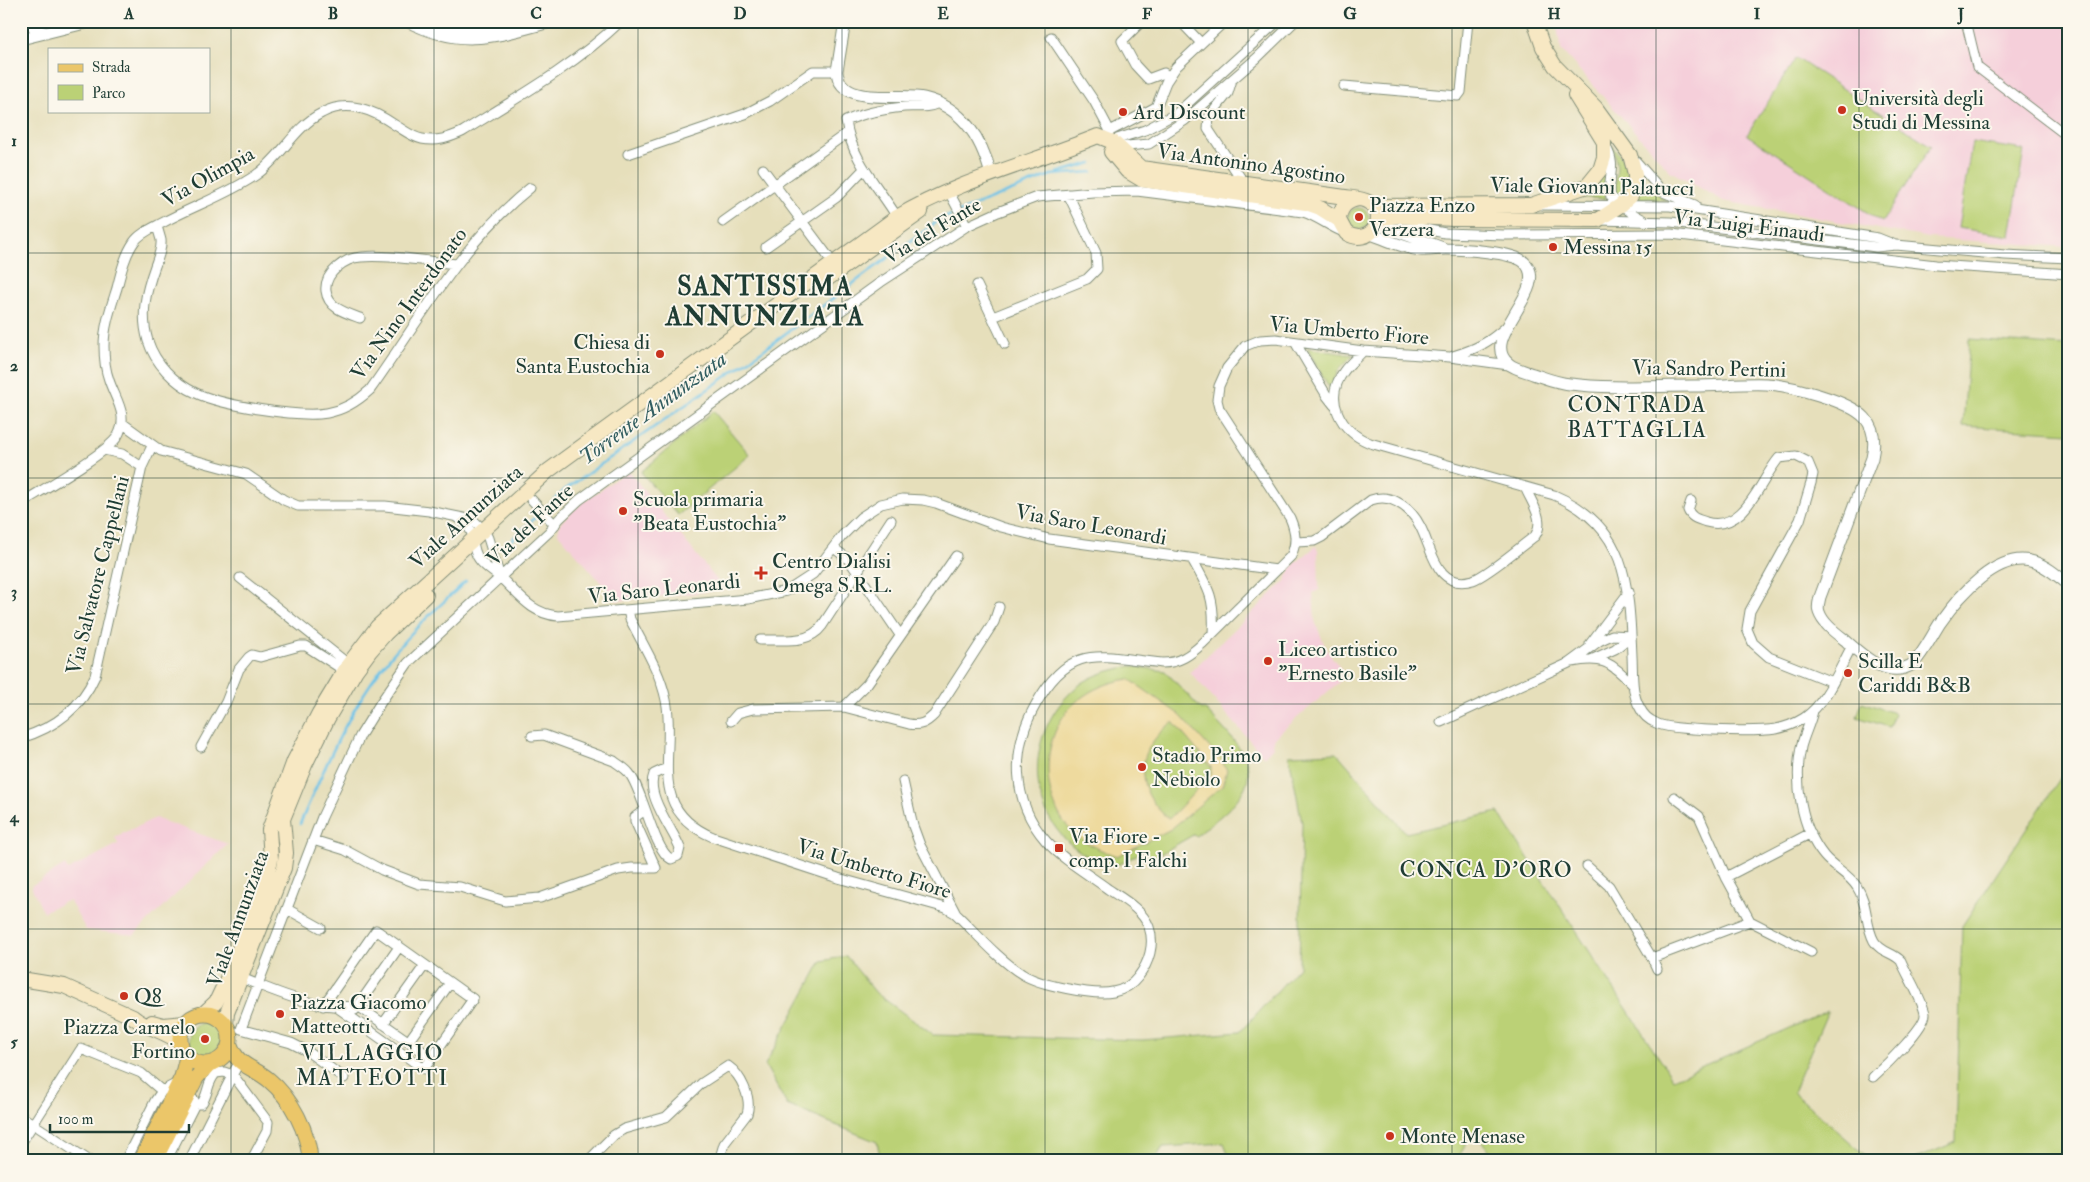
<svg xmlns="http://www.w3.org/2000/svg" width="2090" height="1182" viewBox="0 0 2090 1182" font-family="'IM FELL Double Pica',serif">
<rect width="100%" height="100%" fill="#fbf7ec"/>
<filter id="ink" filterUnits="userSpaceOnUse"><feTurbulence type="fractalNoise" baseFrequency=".02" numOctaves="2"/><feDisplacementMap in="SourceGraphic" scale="10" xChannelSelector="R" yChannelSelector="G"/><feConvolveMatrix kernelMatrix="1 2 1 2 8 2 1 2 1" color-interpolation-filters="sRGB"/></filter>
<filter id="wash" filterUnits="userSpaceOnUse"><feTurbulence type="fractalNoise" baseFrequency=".0096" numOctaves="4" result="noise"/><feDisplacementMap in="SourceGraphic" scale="20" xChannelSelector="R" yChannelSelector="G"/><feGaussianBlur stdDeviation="1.12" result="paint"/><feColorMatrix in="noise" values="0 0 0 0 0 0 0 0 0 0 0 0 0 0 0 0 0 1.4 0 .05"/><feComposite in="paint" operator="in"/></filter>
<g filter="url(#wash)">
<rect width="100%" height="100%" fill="#e6dfbb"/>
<path fill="#f5cfda" d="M 1556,21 L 2069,21 L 2069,247 L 1929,238 L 1723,201 L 1670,171 L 1561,50 Z
M 628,470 L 725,590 L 617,601 L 558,533 L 560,523 L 581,504 Z
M 1316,546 L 1318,550 L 1319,590 L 1313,593 L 1315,621 L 1326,649 L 1346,676 L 1274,738 L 1273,747 L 1264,757 L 1190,672 L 1285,581 L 1292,566 Z
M 155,818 L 228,844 L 134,935 L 86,930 L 69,900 L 43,912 L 31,886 L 65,865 L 68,870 L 118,844 L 115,837 Z"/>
<path fill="#bbd176" stroke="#6d8755" d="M 1796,58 L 1931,146 L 1882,222 L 1747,135 Z
M 1972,142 L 2024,150 L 2010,236 L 1958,228 Z
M 1612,145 C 1624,161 1630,169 1629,189 L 1618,199 L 1615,190 L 1617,166 Z
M 1606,171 L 1604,189 L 1606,199 L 1576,197 L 1594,186 Z
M 1641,177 L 1655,192 L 1666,200 L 1636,198 Z
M1347 219a11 11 0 1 1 22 0a11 11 0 1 1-22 0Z
M 1969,339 L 2069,346 L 2069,433 L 1963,426 Z
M 1307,348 L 1353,355 L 1339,369 L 1330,389 Z
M 713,411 L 750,455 L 678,515 L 641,472 Z
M 1131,666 L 1165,671 L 1200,708 L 1207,711 C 1219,725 1236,740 1244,756 C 1262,791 1218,817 1196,836 L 1193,835 L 1148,861 L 1143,851 C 1135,855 1125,863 1116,865 C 1108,867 1098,862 1091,858 C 1023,823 1021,732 1078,686 C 1093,674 1112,670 1131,666 Z
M 1862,702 L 1894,713 L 1889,727 L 1857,717 Z
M 1337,753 L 1406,833 L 1498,812 L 1673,1079 L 1828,1011 L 1793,1092 L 1872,1161 L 1500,1161 L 1473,1133 L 1456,1161 L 1231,1161 L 1224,1143 L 1163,1147 L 1154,1161 L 881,1161 L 877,1142 L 787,1105 L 765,1065 L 822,961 L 846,956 L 876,993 L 933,1035 L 1143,1040 L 1240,1032 L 1299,967 L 1302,823 L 1289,755 Z
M 2065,771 L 2069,772 L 2069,1161 L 1911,1161 L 1956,1142 L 1962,926 Z
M189 1039a16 16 0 1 1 32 0a16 16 0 1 1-32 0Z"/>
<path fill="#eeda9e" stroke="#868c69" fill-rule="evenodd" d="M 1129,679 L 1180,715 L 1221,760 L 1227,770 L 1222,786 L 1171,829 L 1117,856 C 1102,851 1089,845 1076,835 C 1038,803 1039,733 1077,701 C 1093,688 1109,682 1129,679 ZM 1173,722 L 1211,767 L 1211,775 L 1169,819 C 1132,789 1135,749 1173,722 Z"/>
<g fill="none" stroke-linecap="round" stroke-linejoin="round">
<path stroke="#6cc3e9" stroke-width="2.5" d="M 1057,173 L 1092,163
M 545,509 L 566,489 L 751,359 L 939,220 L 1051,175 L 1092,172
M 504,547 L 540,513
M 300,824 C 327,762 353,699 398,648 C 418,624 443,603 466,581"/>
</g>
</g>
<g filter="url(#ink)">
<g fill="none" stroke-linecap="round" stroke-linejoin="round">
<g stroke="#828e78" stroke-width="11">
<path id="minor" d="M 1142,21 L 1122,41 L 1135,65 L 1148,79 L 1164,73 L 1169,77
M 1180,21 L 1201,43
M 1966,21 L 1977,67 L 2062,132
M 1051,37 L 1094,101 L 1110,131 L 1156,107 L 1166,82 L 1176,67 L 1225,21
M 1232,80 L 1228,93 L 1209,117 L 1208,129 L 1244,183
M 1344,86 L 1458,96 L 1461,92 L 1468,21
M 1111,145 L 1117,139 L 1145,130 L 1177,113 L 1278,21
M 1116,147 L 1149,144 L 1184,121 L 1257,58 L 1295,21
M 1606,147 C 1618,168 1606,178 1611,197 L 1633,214 L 1644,220
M 628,154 L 745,114 L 770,101 L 813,71 L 837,71
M 1633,158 L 1663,192 L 1695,205
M 763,169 L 836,267
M 949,192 L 967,226
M 1542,205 L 1670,206 L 1878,238 L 1893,244
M 897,217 C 878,186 851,159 846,121 C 863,113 885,109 904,107 C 918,106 925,109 939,103
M 1599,220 L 1671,222 L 1876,247 L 1896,245 L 2005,255 L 2069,258
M 723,222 L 847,133
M 157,226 C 158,230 160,236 161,240 C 162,249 158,258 155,266 C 146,291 140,314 148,341 C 155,363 174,383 196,393 C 220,405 300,418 327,413 C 344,410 358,401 370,390 C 420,320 462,242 530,188
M 1392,228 L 1419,228 L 1445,233 L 1504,235 L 1671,234 L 1936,265 L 2069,274
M 766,247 L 837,197 L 863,170
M 977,285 L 1005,344
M 993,317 L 1087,279 L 1097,269 L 1096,253 L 1068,194
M 360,318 C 346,313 328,308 326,291 C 324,273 345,258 361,257 C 388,254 429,262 457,264
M 1295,342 L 1327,396 L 1334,405
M 1363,351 C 1357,358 1349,364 1344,371 C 1323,399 1340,431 1370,443 L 1554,495 C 1628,526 1629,587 1632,656 C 1633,673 1631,693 1640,708 C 1643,715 1649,720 1656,723 C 1671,731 1757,732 1776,729 C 1786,727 1796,723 1804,718 C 1827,703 1839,669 1852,646
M 1453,356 C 1476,349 1488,343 1506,327
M 122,423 L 161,451 L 246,474 L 284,500 L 298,506 L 385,506 L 429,511 L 473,520 L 484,530 L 488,538 L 500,577
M 104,450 L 122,454 L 142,467
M 531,499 L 555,525
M 1691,501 L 1688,510 C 1691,518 1698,519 1706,522 C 1745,533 1760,480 1779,458 L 1796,456 L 1808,462 L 1813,474 L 1811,483 L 1800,520 L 1750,611 L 1747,629 L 1753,643 L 1769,657 L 1832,682
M 21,503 C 42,490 106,454 117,437 C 130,416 115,399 109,380 C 105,369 104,358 104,346 C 104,326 111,307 117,288 C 121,272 125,255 134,242 C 140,233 153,228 162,223 C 193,206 227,195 256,175 C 281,158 295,126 322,113 C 348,99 373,110 395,125 C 404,130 412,137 422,139 C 437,142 449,138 462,132 C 517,98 574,66 621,21
M 456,517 C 482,533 467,542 479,559 C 485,568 494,572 502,579 C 520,596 532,614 558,616 L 748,599 L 787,591 L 813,574 L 842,536 L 861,517 L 881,504 L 903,499 L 923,500 L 936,503 L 1001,527 L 1049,539 L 1277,570
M 1296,542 L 1314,541 L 1322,537 L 1371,500 C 1380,497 1388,497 1397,502 C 1407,507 1415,516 1420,526 C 1432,548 1436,591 1473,580 C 1488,575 1521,546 1535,536 C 1546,520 1531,502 1525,487
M 834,548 L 849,560 L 900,635
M 1192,559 C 1209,589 1215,598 1213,633
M 240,578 L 352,667
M 628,610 L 630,619 C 643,645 660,671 666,700 C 677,752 644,808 713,837 L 838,878 L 946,908 L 955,913 C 975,932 999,960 1022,974 C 1039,985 1094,996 1113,992 C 1123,990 1132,985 1138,977 C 1149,963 1155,944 1149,927 C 1143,910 1123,899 1108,889 C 1088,874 1063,860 1046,841 C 1011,801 1011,748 1036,704 C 1071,641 1101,657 1162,663 C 1179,663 1190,655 1202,644 L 1291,556 C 1297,543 1296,532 1290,518 L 1219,408 L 1217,400 L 1219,386 L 1227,368 L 1245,346 L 1260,340 L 1276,339 L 1363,351 L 1450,357 L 1509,365
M 760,640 C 781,639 808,645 822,626 L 891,520
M 1590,644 L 1629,592
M 1593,659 L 1615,649 L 1631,636
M 1572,662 C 1603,656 1611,662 1633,685
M 844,707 L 867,684 L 956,556
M 1813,711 C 1810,724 1804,735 1801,747 C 1794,782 1801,828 1824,856 C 1834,868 1849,874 1857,887 C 1868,903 1865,925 1874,941 C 1881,953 1893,952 1901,961 C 1906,973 1924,1003 1925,1014 C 1926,1027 1884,1067 1873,1077
M 731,721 L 738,713 L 753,709 L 844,707 L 909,724 C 920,726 926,723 934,715 L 994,622 L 999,607
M 1441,722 L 1569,663 L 1599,641 L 1612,635 L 1631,636
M 532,736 L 544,735 L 614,761 C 619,765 625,768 629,773 C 643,790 654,851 671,859 L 678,856 L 680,848 C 673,829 645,796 654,774 L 667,768
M 21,738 C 54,728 81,708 95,676 L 142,467 L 152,446
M 201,747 L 226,702 L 239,669 L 249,657 L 252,655 L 260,657 L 300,646 L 306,646 L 345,671 L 349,671
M 903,781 L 913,826 L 920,845 L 955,912
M 1674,797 L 1699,816 L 1726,877 L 1811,833
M 313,840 L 345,850 L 382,870 L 419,884 L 460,887 L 505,901 L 540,898 L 618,870 L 632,868 L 656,868 L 635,821 L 635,817 L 645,810
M 1587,866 L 1609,886 L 1652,958 L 1750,921 L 1726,877
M 287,909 L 321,928
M 1750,921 L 1811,952
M 1652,958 L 1657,969
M 241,978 C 280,993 314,1010 358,1006 L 432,1058
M 323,1006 L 376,930 L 473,999 L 424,1069 L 338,1008
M 355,1010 L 399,947
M 383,1024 L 425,965
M 408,1042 L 450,983
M 344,1078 L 307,1051 L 291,1043 L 241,1029 L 322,817 L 360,736 L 381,702 L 408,663 L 550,531 L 559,519 L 579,500 L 881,282 L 967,226 L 998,212 L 1037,197 L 1093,192 L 1137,191 L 1303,212 C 1319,217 1331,228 1346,233
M 195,1104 L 201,1104 C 209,1095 206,1083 216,1073 L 224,1072 L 233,1075 L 268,1122 L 267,1131 L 251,1161
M 21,1116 L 90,1161
M 21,1143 L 81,1049 L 141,1073 L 162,1091
M 125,1161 L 155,1101 L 162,1091 L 179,1082
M 166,1161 L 195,1104 L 194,1100
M 189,1161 L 236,1068
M 588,1161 L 614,1135 L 624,1129 L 666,1117 L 702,1083 L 728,1066 C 741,1075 752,1098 747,1114 L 724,1144 L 719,1161"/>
</g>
<g stroke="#828e78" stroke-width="13">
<path id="tertiary" d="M 27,21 L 37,30 L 46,33
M 407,21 C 464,50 496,36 554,21
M 427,21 C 456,34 484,28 513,21
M 845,21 L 837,71 C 839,108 900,92 924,98 C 962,107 982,139 991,175
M 21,39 L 93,21
M 1377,224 L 1443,248
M 1370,234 C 1387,239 1402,248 1420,250 C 1429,251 1437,249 1446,249 C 1462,249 1513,252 1524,262 C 1553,288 1476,339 1509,364 C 1515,369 1525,371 1533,374 C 1545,378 1557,383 1570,384 C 1610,389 1653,386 1694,386 C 1718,386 1742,383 1766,384 C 1789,385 1850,401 1865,418 C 1875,429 1875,444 1872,458 L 1820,597 C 1819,602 1817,607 1819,612 C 1823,624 1836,633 1845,640 C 1863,656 1888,680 1913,664 C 1924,652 1931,637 1940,623 C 1958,597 1998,550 2034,562 C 2047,566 2059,577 2069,585"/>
</g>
<g stroke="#828e78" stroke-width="16">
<path id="secondary" d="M 1111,152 L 1127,171 L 1142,180 L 1306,203 L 1320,208 L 1339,220
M 1374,206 L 1531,205 L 1587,186 L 1600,170 L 1604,157 L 1604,142 L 1575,95
M 1378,219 L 1396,216 L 1453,219 L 1598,220 L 1621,205 L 1631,196 L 1635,185 L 1635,174 L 1630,155 L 1596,108 L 1555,66 L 1543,47 L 1534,21
M 823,282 L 921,212
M 21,979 L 64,986 L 133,1017 C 147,1029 166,1031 180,1043
M 203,1014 L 216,1002 L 226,981 L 265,885 L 271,859 L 269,830 L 294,761 L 319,713 L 348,665 L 377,627 L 548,471 L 897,217 C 959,180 1032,163 1098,136 L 1113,142 L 1141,168 L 1345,197 C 1352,198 1362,198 1368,202 C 1391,216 1370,248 1346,233 L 1339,220 C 1340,208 1346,201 1358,199
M 152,1022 L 163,1025 L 185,1023
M 226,1024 L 227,1013 L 284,868 L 286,853 L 283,819 L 305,765 L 328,718 L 356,670 L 370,651 L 385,634 L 426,595"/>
</g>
<g stroke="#828e78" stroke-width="17">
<path id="primary" d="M180 1039a25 25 0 1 1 50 0a25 25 0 1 1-50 0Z
M 230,1045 C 238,1067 252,1066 269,1080 C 291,1098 309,1132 310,1161
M 141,1161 L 182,1077 L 187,1057
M 154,1161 L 196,1078 L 209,1064"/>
</g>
<use href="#minor" stroke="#fff" stroke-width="9"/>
<use href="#tertiary" stroke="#fff" stroke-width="11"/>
<use href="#secondary" stroke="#f7e8c3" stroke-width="14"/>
<use href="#primary" stroke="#ebc669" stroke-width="15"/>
</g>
</g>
<path fill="none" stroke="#1f3d34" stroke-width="1" stroke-opacity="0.55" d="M 231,21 L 231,1161M 434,21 L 434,1161M 638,21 L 638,1161M 842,21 L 842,1161M 1045,21 L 1045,1161M 1248,21 L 1248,1161M 1452,21 L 1452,1161M 1656,21 L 1656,1161M 1859,21 L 1859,1161M 21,253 L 2069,253M 21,478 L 2069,478M 21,704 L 2069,704M 21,929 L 2069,929"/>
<g fill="#c8321e" stroke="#fbf7ec" stroke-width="2">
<circle cx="1842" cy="110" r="5"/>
<circle cx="1123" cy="112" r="5"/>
<circle cx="1359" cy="217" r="5"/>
<circle cx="1553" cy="247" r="5"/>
<circle cx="660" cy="354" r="5"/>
<circle cx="623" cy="511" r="5"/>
<path d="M758.5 565.5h5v5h5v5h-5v5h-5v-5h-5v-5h5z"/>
<circle cx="1268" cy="661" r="5"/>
<circle cx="1848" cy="673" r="5"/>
<circle cx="1142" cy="767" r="5"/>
<rect x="1054" y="843" width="10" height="10" rx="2.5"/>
<circle cx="124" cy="996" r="5"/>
<circle cx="280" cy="1014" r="5"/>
<circle cx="205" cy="1039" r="5"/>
<circle cx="1390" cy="1136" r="5"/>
</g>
<g text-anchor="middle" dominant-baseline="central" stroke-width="4" stroke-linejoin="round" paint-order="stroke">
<g font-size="21" fill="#1f3d34" stroke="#fbf7ec" text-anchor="start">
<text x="1852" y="98">Università degli<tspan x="1852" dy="24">Studi di Messina</tspan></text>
<text x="1133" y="112">Ard Discount</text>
<text x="1369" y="205">Piazza Enzo<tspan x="1369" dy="24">Verzera</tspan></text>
<text x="1563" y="247">Messina 15</text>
<text x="650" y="342" text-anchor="end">Chiesa di<tspan x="650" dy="24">Santa Eustochia</tspan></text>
<text x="633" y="499">Scuola primaria<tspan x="633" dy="24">"Beata Eustochia"</tspan></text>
<text x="772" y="561">Centro Dialisi<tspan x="772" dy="24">Omega S.R.L.</tspan></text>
<text x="1278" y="649">Liceo artistico<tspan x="1278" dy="24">"Ernesto Basile"</tspan></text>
<text x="1858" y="661">Scilla E<tspan x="1858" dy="24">Cariddi B&amp;B</tspan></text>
<text x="1152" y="755">Stadio Primo<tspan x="1152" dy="24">Nebiolo</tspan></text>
<text x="1069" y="836">Via Fiore -<tspan x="1069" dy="24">comp. I Falchi</tspan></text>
<text x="134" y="996">Q8</text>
<text x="290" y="1002">Piazza Giacomo<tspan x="290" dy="24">Matteotti</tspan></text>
<text x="195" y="1027" text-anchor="end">Piazza Carmelo<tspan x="195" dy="24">Fortino</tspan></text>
<text x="1400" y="1136">Monte Menase</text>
</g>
<g font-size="21" fill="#1f3d34" stroke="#fbf7ec">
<text transform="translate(1251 164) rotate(8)">Via Antonino Agostino</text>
<text transform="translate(208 177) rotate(-29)">Via Olimpia</text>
<text transform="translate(1592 187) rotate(1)">Viale Giovanni Palatucci</text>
<text transform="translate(1749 226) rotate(7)">Via Luigi Einaudi</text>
<text transform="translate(932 231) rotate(-31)">Via del Fante</text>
<text transform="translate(409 304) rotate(-54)">Via Nino Interdonato</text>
<text transform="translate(1349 331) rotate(5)">Via Umberto Fiore</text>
<text transform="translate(1709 369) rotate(1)">Via Sandro Pertini</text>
<text transform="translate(466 517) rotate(-42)">Viale Annunziata</text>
<text transform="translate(530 525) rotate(-43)">Via del Fante</text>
<text transform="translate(1091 525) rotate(10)">Via Saro Leonardi</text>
<text transform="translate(98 575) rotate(-76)">Via Salvatore Cappellani</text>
<text transform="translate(664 589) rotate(-6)">Via Saro Leonardi</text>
<text transform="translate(874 869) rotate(17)">Via Umberto Fiore</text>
<text transform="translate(238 919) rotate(-70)">Viale Annunziata</text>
</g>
<g font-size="22" letter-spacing="1" fill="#1f3d34" stroke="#fbf7ec">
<text x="1637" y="405">CONTRADA<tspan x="1637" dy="25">BATTAGLIA</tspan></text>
<text x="1486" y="870">CONCA D'ORO</text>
<text x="372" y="1053">VILLAGGIO<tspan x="372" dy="25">MATTEOTTI</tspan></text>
</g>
<g font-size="22" font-style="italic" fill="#325e61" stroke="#fbf7ec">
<text transform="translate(653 408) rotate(-36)">Torrente Annunziata</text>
</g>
<g font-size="26" font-weight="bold" letter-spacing="1" fill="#1f3d34" stroke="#fbf7ec">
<text x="765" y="287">SANTISSIMA<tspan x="765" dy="30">ANNUNZIATA</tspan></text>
</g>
</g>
<rect width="2090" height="1182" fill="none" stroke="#fbf7ec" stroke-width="55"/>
<rect x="48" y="48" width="162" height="65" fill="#fbf7ec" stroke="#a3ada2"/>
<rect x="58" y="64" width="25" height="8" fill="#ebc669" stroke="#a3ada2"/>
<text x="92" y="72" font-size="15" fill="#1f3d34">Strada</text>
<rect x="58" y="85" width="25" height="15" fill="#bbd176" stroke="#a3ada2"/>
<text x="92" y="98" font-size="15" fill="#1f3d34">Parco</text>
<path d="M50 1124v8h139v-8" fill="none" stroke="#1f3d34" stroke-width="2.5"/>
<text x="58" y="1124" font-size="15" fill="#1f3d34" stroke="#fbf7ec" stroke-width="4" paint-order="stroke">100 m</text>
<rect x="28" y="28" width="2034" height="1126" fill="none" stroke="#1f3d34" stroke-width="2"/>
<g font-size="16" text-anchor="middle" font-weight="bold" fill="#1f3d34">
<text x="129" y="19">A</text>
<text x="333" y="19">B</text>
<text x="536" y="19">C</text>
<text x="740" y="19">D</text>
<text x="943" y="19">E</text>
<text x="1147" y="19">F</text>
<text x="1350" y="19">G</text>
<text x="1554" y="19">H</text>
<text x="1757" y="19">I</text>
<text x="1961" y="19">J</text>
<text x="14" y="146">1</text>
<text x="14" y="371">2</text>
<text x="14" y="597">3</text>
<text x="14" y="822">4</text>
<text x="14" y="1047">5</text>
</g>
</svg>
